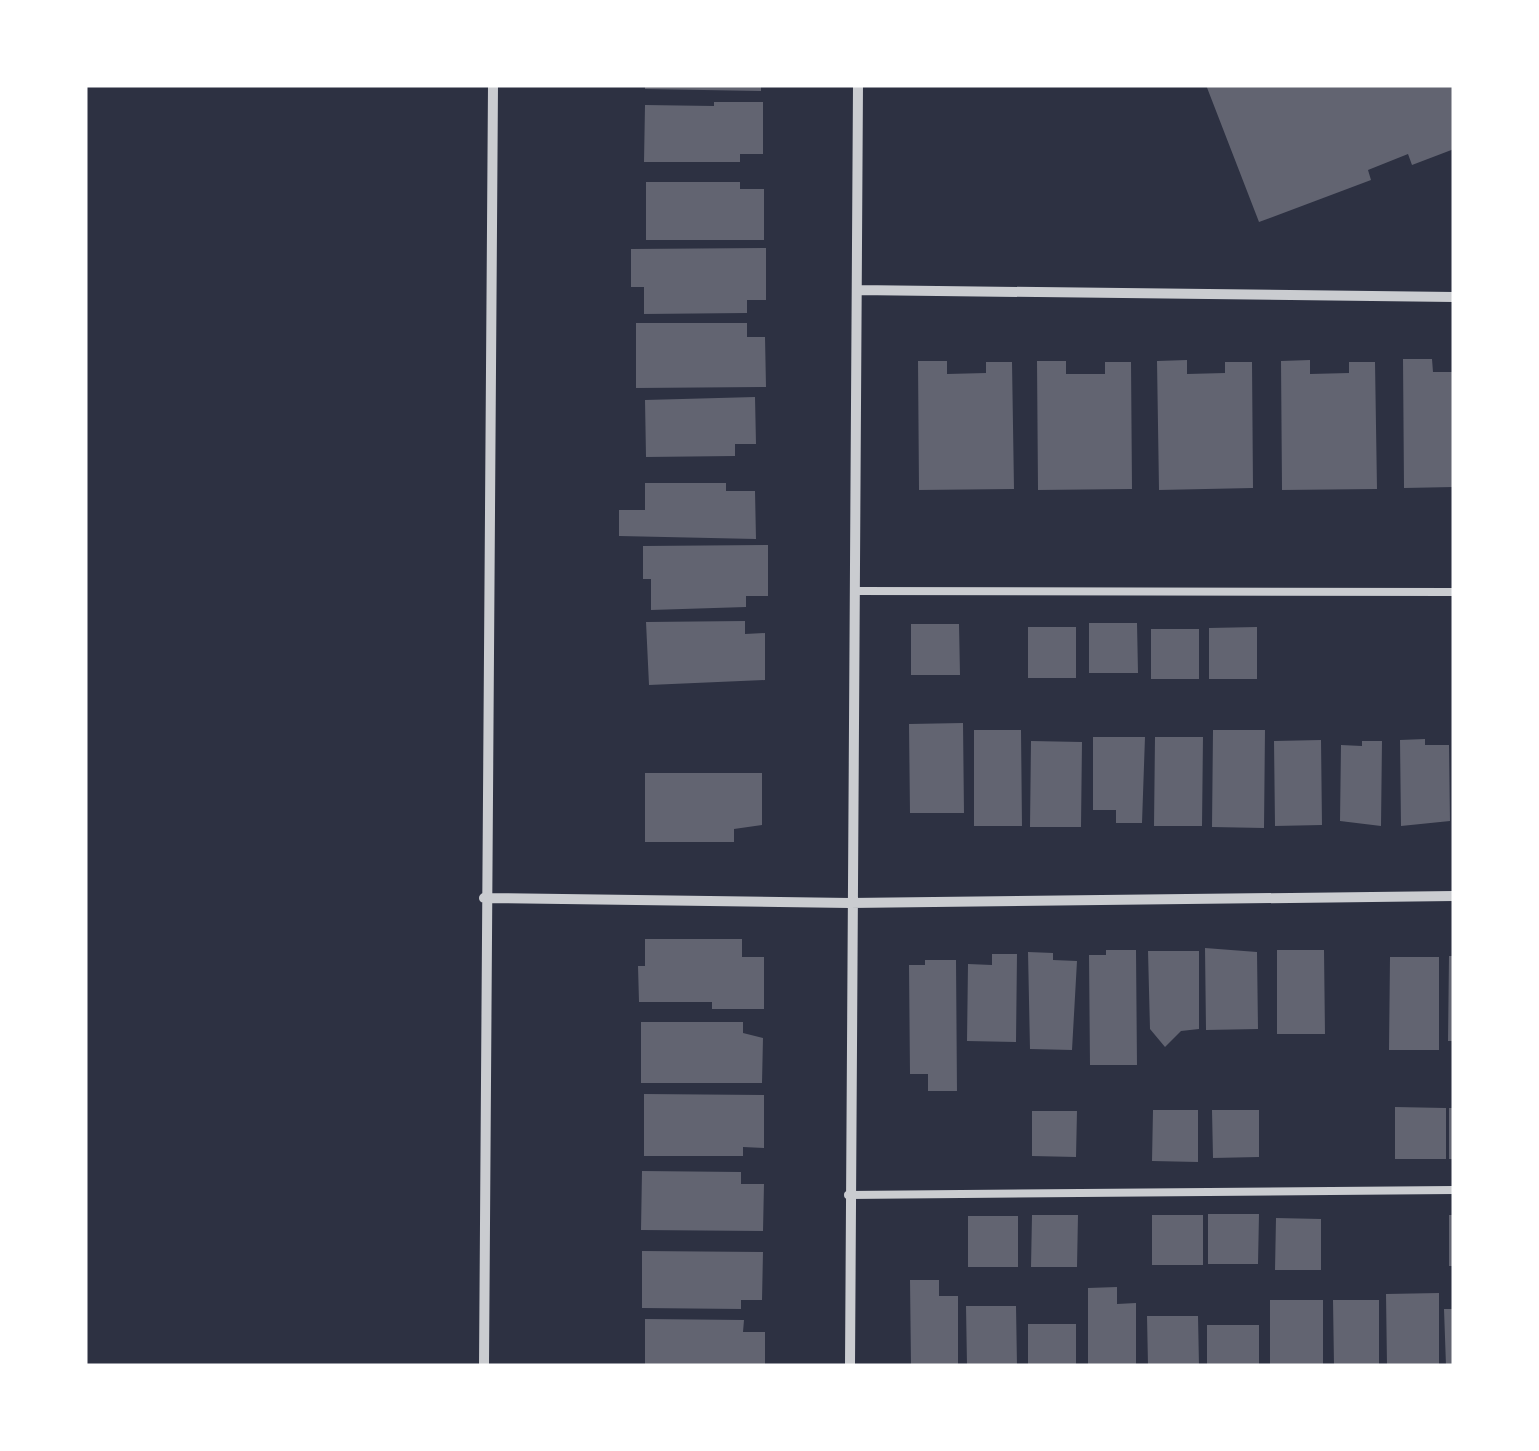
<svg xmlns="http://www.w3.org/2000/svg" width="1539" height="1451" viewBox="0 0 1539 1451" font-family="'IBM Plex Sans',sans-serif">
<rect width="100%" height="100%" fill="#2d3142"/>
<path fill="#626471" d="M 645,85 L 761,85 L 761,91 L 645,89 Z
M 1206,85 L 1454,85 L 1454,149 L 1412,165 L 1408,154 L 1368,170 L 1371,180 L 1259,222 Z
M 714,102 L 763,102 L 763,154 L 740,154 L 740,162 L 644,162 L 645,105 L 714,106 Z
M 646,182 L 740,182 L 740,189 L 764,189 L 764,240 L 646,240 Z
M 766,248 L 766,300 L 747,300 L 747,313 L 644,314 L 644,287 L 631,287 L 631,249 Z
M 636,323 L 747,323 L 747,337 L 765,337 L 766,387 L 636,388 Z
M 1403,359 L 1432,359 L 1433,372 L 1454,372 L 1454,487 L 1404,488 Z
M 1187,360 L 1187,374 L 1225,373 L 1225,362 L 1252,362 L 1253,488 L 1159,490 L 1157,361 Z
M 1310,360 L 1310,374 L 1349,373 L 1349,362 L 1375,362 L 1377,489 L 1282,490 L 1281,361 Z
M 918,361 L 947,361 L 947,374 L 986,373 L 986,362 L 1012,362 L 1014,489 L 919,490 Z
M 1037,361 L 1066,361 L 1066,374 L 1105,374 L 1105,362 L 1131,362 L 1132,489 L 1038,490 Z
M 755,397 L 756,444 L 735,444 L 735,456 L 646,457 L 645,400 Z
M 645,483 L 726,483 L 726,491 L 755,491 L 756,539 L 619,536 L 619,510 L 645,510 Z
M 768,545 L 768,596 L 746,596 L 746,607 L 651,610 L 651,579 L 643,579 L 643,546 Z
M 745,621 L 745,634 L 765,633 L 765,680 L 649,685 L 646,622 Z
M 1089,623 L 1137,623 L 1138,673 L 1089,673 Z
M 911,624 L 959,624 L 960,675 L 911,675 Z
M 1028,627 L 1076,627 L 1076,678 L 1028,678 Z
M 1257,627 L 1257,679 L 1209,679 L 1209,628 Z
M 1151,629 L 1199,629 L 1199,679 L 1151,679 Z
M 963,723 L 964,813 L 910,813 L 909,724 Z
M 974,730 L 1021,730 L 1022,826 L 974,826 Z
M 1213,730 L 1265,730 L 1264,828 L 1212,827 Z
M 1093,737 L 1145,737 L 1142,823 L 1116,823 L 1116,810 L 1093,810 Z
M 1155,737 L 1203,737 L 1202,826 L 1154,826 Z
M 1425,739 L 1425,745 L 1449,745 L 1450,821 L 1401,826 L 1400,740 Z
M 1321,740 L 1322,825 L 1275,826 L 1274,741 Z
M 1031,741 L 1082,742 L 1081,827 L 1030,827 Z
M 1362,741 L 1382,741 L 1381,826 L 1340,821 L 1341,745 L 1362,746 Z
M 645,773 L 762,773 L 762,825 L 734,829 L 734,842 L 645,842 Z
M 645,939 L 742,939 L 742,957 L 764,957 L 764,1009 L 712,1009 L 712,1002 L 639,1002 L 638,966 L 645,966 Z
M 1205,948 L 1257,952 L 1258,1029 L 1206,1030 Z
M 1106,950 L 1136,950 L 1137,1065 L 1090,1065 L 1089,955 L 1106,955 Z
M 1277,950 L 1324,950 L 1325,1034 L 1277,1034 Z
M 1148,951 L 1199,951 L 1199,1029 L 1181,1031 L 1165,1047 L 1150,1029 Z
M 1028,952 L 1053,953 L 1053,960 L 1077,961 L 1072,1050 L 1030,1049 Z
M 992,954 L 1017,954 L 1016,1042 L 967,1041 L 968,964 L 992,965 Z
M 1449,956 L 1454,956 L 1454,1041 L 1448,1041 Z
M 1390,957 L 1439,957 L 1439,1050 L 1389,1050 Z
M 925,960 L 956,960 L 957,1091 L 928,1091 L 928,1074 L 910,1074 L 909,965 L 925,965 Z
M 641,1022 L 743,1022 L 743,1033 L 763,1038 L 762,1083 L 641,1083 Z
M 644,1094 L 764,1095 L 764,1148 L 743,1147 L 743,1156 L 644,1156 Z
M 1395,1107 L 1446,1108 L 1446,1159 L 1395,1159 Z
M 1449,1108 L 1454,1108 L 1454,1159 L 1449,1159 Z
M 1153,1110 L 1198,1110 L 1198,1162 L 1152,1161 Z
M 1212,1110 L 1259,1110 L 1259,1157 L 1213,1158 Z
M 1032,1111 L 1077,1111 L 1076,1157 L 1032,1156 Z
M 642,1171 L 741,1172 L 741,1184 L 764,1184 L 763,1231 L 641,1230 Z
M 1208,1214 L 1259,1214 L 1258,1264 L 1208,1264 Z
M 1032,1215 L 1078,1215 L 1077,1267 L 1031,1267 Z
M 1152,1215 L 1203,1215 L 1203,1265 L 1152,1265 Z
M 1449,1215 L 1454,1215 L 1454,1266 L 1449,1266 Z
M 968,1216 L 1018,1216 L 1018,1267 L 968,1267 Z
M 1276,1218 L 1321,1219 L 1321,1270 L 1275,1270 Z
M 642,1251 L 763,1252 L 762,1300 L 741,1300 L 741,1309 L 642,1308 Z
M 910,1280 L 939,1280 L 939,1296 L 958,1296 L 958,1366 L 911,1366 Z
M 1117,1287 L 1117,1304 L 1136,1303 L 1136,1366 L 1088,1366 L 1088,1288 Z
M 1439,1293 L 1439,1366 L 1387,1366 L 1386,1294 Z
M 1270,1300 L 1323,1300 L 1323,1366 L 1270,1366 Z
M 1333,1300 L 1379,1300 L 1379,1366 L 1334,1366 Z
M 966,1306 L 1016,1306 L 1017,1366 L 967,1366 Z
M 1444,1309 L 1454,1309 L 1454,1366 L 1446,1366 Z
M 1147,1316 L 1198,1316 L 1199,1366 L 1148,1366 Z
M 645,1319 L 744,1320 L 743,1332 L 765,1332 L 765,1366 L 645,1366 Z
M 1028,1324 L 1076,1324 L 1076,1366 L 1028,1366 Z
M 1207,1325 L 1259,1325 L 1259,1366 L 1207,1366 Z"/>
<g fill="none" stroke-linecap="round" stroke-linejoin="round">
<path stroke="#caccd0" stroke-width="8" d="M 854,591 L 1454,592
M 848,1195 L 1454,1190"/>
<path stroke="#caccd0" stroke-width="10" d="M 857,290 L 1454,297
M 484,898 L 850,903 L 1454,896
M 484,1366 L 493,85
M 850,1366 L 858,85"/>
</g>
<rect width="1539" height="1451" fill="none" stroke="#ffffff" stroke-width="175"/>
</svg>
